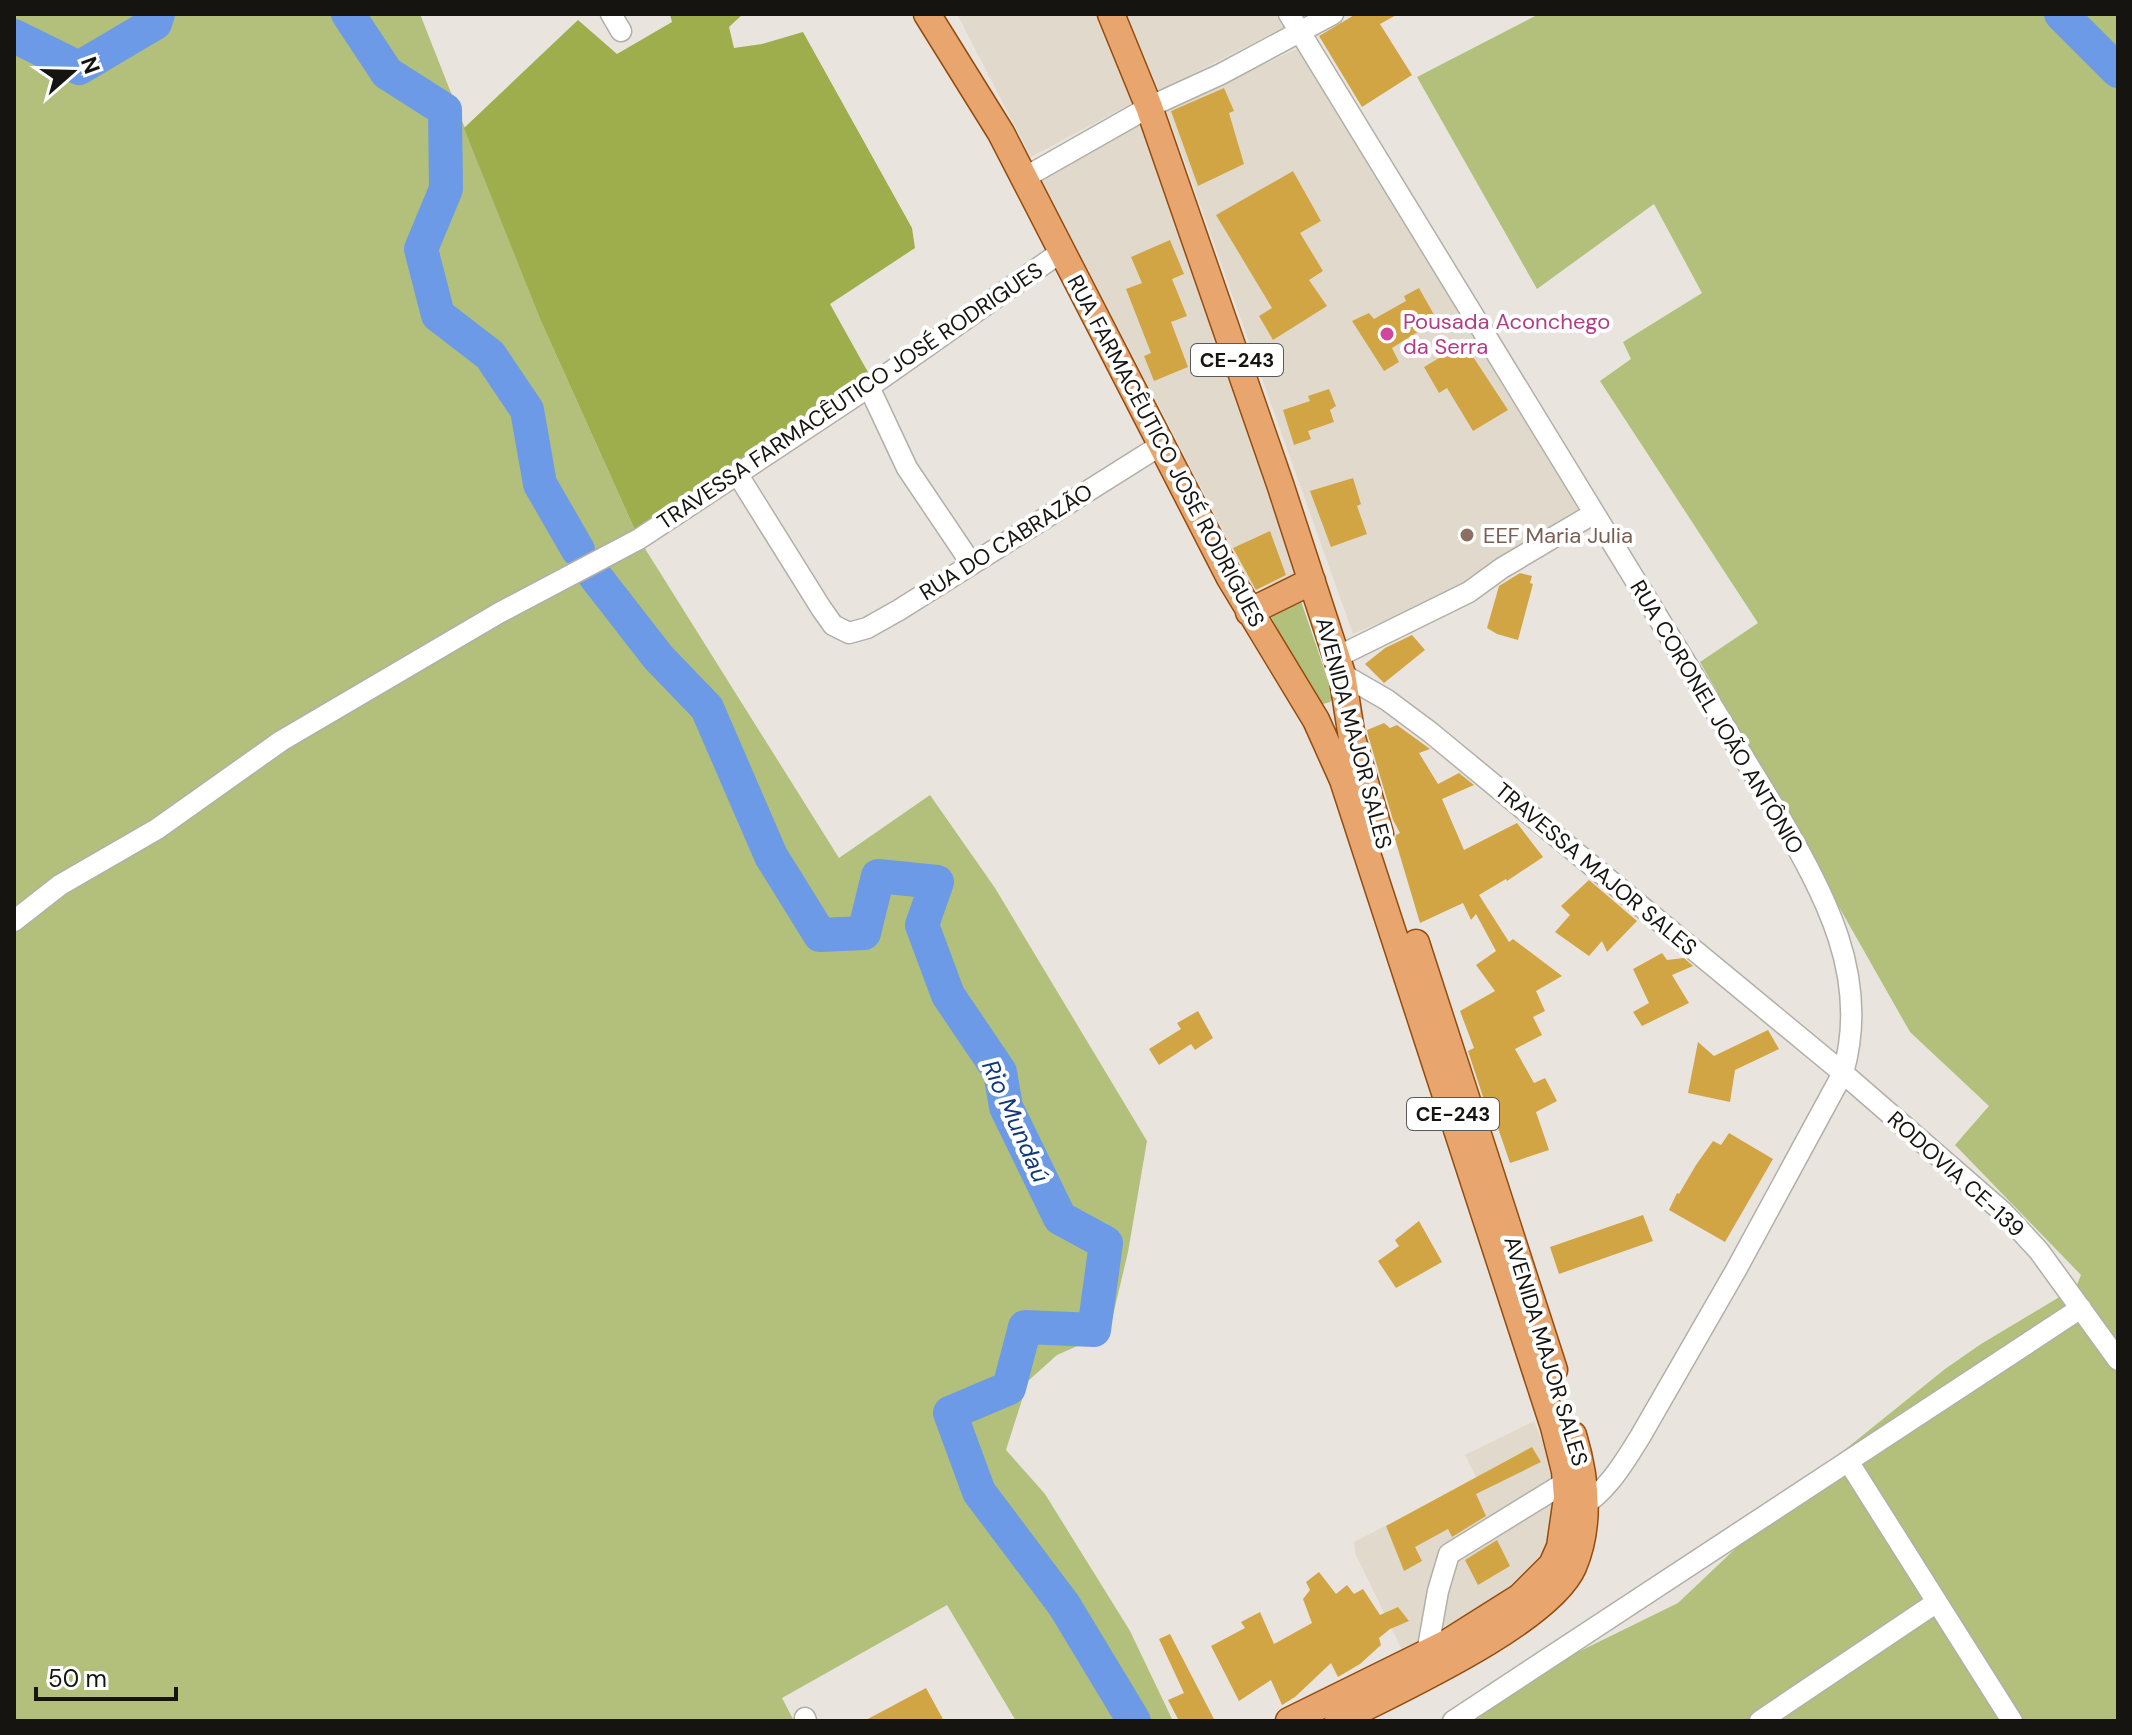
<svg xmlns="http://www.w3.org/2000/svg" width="2132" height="1735" viewBox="0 0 2132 1735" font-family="'DM Sans',sans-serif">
<rect width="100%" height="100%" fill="#e9e5de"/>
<path fill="#e1dacc" d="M 957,14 L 1100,14 L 1136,101 L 1031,157 Z
M 1126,14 L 1276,14 L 1285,27 L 1159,91 Z
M 1299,48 L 1585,515 L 1484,579 L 1353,634 L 1166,109 Z
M 1140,123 L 1296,576 L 1254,590 L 1041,179 Z
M 1534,1421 L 1553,1467 L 1557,1518 L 1544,1558 L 1507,1592 L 1402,1650 L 1355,1553 L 1354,1542 L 1477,1479 L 1465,1455 Z"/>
<path fill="#b2c07b" d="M 14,14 L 420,14 L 540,319 L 639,539 L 839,858 L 930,795 L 995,888 L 1147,1141 L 1128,1252 L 1109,1332 L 1057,1355 L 1028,1381 L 1006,1450 L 1045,1494 L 1130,1631 L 1173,1721 L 1016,1721 L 947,1605 L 782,1698 L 794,1721 L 14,1721 Z
M 1539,14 L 2118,14 L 2118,1721 L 1437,1721 L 1678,1603 L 1811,1477 L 1945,1369 L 1981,1344 L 2076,1287 L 2081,1275 L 1955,1145 L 1989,1106 L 1910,1032 L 1700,662 L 1758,623 L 1600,381 L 1631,359 L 1623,342 L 1702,293 L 1654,204 L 1537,289 L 1417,77 Z
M 1301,601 L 1331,689 L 1333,697 L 1330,702 L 1323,704 L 1316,700 L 1270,615 Z"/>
<path fill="#9eae4d" d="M 670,14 L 743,14 L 729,27 L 734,48 L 762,44 L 803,32 L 912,228 L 915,248 L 830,304 L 874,383 L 639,539 L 540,319 L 464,128 L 578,20 L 617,54 L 672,22 Z"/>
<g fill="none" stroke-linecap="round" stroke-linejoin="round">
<path stroke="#6c9ae7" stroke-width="34" d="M 348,14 L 387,73 L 445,110 L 446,189 L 421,249 L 438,315 L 490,355 L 527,410 L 540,484 L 578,550
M 2061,14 L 2118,71
M 14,36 L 79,68 L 155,23 L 158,14
M 595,576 L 658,657 L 707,708 L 771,856 L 820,935 L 864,933 L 878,876 L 937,882 L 922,925 L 948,995 L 1000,1072 L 1006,1107 L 1060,1218 L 1106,1243 L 1094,1330 L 1025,1327 L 1009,1388 L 950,1413 L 979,1492 L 1064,1605 L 1134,1721"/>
</g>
<path fill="#d2a544" d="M 1356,14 L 1398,14 L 1380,24 L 1412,75 L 1362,107 L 1319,36 Z
M 1224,88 L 1234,111 L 1229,113 L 1244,164 L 1198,186 L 1171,111 Z
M 1293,171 L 1321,221 L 1300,233 L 1323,271 L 1309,280 L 1327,306 L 1273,340 L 1259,316 L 1272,308 L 1216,215 Z
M 1170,240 L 1184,274 L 1172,279 L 1187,316 L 1171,322 L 1188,367 L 1154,381 L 1144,356 L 1151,353 L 1126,289 L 1142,283 L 1131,257 Z
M 1419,288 L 1437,320 L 1392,348 L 1399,362 L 1384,371 L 1352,321 L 1369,313 L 1374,319 L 1406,301 L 1404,296 Z
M 1464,343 L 1508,410 L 1473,431 L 1447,388 L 1439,393 L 1424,367 Z
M 1329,389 L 1336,406 L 1330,410 L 1334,422 L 1308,431 L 1311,439 L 1294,445 L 1283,410 L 1310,401 L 1308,396 Z
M 1353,478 L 1361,504 L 1357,506 L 1367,534 L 1331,547 L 1310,491 Z
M 1270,531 L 1286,575 L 1256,590 L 1233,548 Z
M 1520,573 L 1532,576 L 1530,583 L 1533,584 L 1518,640 L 1497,634 L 1487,628 L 1499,586 Z
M 1412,635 L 1425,650 L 1384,683 L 1365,664 L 1385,648 Z
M 1384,723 L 1390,728 L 1397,725 L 1430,749 L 1419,753 L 1438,784 L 1459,773 L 1474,785 L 1442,799 L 1464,850 L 1517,823 L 1543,857 L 1507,881 L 1506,879 L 1479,895 L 1509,942 L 1513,939 L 1562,976 L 1536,991 L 1545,1011 L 1533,1017 L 1542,1035 L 1515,1049 L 1534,1083 L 1545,1078 L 1557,1101 L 1536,1112 L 1549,1150 L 1510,1163 L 1498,1128 L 1484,1100 L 1468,1051 L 1474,1048 L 1460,1011 L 1495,991 L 1476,965 L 1496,951 L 1476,914 L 1471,920 L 1463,903 L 1420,923 L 1395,839 L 1396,835 L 1400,833 L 1393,820 L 1368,735 L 1367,730 Z
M 1589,880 L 1637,921 L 1607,952 L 1602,941 L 1589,956 L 1555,932 L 1570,915 L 1561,906 Z
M 1662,953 L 1667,960 L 1684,958 L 1693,966 L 1672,975 L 1689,1003 L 1642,1026 L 1633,1012 L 1649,1003 L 1633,969 Z
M 1198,1011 L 1213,1038 L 1195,1050 L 1191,1044 L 1159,1065 L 1149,1049 L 1181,1029 L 1177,1023 Z
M 1768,1030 L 1779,1049 L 1735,1070 L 1730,1102 L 1688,1093 L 1698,1042 L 1714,1056 Z
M 1729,1133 L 1773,1159 L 1725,1242 L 1669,1210 L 1677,1193 L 1679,1194 L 1696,1165 L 1713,1141 L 1721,1145 Z
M 1643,1215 L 1653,1241 L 1559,1274 L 1550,1247 Z
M 1419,1221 L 1442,1262 L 1396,1288 L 1378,1261 L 1399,1246 L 1395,1240 Z
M 1532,1447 L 1541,1462 L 1476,1494 L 1486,1516 L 1452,1537 L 1448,1529 L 1415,1547 L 1422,1561 L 1404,1571 L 1386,1526 Z
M 1497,1540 L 1510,1566 L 1478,1585 L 1465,1560 Z
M 1319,1572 L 1336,1594 L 1347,1585 L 1354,1594 L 1363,1589 L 1380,1615 L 1398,1607 L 1409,1621 L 1390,1629 L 1379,1638 L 1381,1645 L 1360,1664 L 1338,1677 L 1331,1663 L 1295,1697 L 1282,1705 L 1271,1680 L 1239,1701 L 1211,1646 L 1245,1628 L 1241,1622 L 1260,1612 L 1274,1644 L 1312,1623 L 1303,1599 L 1310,1590 L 1306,1582 Z
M 1170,1634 L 1215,1721 L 1179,1721 L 1168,1700 L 1184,1693 L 1159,1639 Z
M 926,1688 L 944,1721 L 864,1721 Z"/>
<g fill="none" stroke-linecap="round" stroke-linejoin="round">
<g stroke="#b2afa8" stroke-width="23">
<path id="minor" d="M 611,14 L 621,31
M 1289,14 L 1777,812 C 1824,894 1871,976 1843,1073 L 1736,1270 L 1640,1437 C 1624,1463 1605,1495 1577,1509
M 1024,178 L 1149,107 L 1221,74 L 1333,14
M 869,387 L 907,468 L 971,563
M 738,475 L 821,608 L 833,625 L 849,633 L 867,628 L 899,610 L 1161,445
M 1337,657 L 1469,592 L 1502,568 L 1593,514
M 1342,674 L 1387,700 L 1430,732 L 1843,1073 L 2003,1212 L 2039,1251 L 2118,1360
M 14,921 L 60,885 L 157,829 L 281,741 L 499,613 L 639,539 L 869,387 L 1061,252
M 1848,1461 L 2012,1721
M 1427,1653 L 1438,1591 L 1449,1554 L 1566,1482
M 805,1718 L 806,1721
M 1453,1721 L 2081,1308
M 1760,1721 L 1937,1602"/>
</g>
<g stroke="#944c0e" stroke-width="29">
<path id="major" d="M 927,14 L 1001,133 L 1230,578 L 1316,720 L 1343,780 L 1554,1427 L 1565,1471 L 1567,1498 L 1560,1547 L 1552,1565 L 1520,1597 L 1447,1643 L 1289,1721
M 1111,14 L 1149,107 L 1280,484 L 1342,674 L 1352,738 L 1380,834
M 1249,612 L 1312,581
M 1416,943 L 1554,1370
M 1338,1721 C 1394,1692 1548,1623 1573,1567 C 1591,1525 1586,1478 1573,1435"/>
</g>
<use href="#minor" stroke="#fff" stroke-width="20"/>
<use href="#major" stroke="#e8a66e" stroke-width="26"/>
</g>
<circle fill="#d1479c" stroke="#fff" stroke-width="3" cx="1387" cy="334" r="8"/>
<circle fill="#8d6e63" stroke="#fff" stroke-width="3" cx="1467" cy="535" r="8"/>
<g text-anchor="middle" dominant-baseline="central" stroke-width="8" stroke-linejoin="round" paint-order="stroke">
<g fill="#fff" stroke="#5b5a58" stroke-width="2">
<rect x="1191" y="344" width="92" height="32" rx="6"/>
<rect x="1407" y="1098" width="92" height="32" rx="6"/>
</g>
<g font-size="20" font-weight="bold" fill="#151411">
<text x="1237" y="360">CE-243</text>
<text x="1453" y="1114">CE-243</text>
</g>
<g font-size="22" fill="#b23c85" stroke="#fff" text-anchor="start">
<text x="1403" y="321">Pousada Aconchego<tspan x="1403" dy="25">da Serra</tspan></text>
</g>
<g font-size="22" fill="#151411" stroke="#fff">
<text transform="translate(850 396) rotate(-34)">TRAVESSA FARMACÊUTICO JOSÉ RODRIGUES</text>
<text transform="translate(1166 451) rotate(62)">RUA FARMACÊUTICO JOSÉ RODRIGUES</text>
<text transform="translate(1006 542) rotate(-32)">RUA DO CABRAZÃO</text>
<text transform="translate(1717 717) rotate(59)">RUA CORONEL JOÃO ANTÔNIO</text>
<text transform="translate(1354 733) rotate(75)">AVENIDA MAJOR SALES</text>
<text transform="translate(1596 869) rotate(40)">TRAVESSA MAJOR SALES</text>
<text transform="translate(1956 1174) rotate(42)">RODOVIA CE-139</text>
<text transform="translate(1546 1351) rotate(73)">AVENIDA MAJOR SALES</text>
</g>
<g font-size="22" fill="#785e54" stroke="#fff" text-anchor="start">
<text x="1483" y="535">EEF Maria Julia</text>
</g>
<g font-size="24" font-style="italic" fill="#10387c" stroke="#fff">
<text transform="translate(1016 1121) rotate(66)">Rio Mundaú</text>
</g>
</g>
<rect width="2132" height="1735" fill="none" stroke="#151411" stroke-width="32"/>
<g transform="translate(72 72) rotate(70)" stroke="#ffffff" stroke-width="6" paint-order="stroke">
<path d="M0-6L14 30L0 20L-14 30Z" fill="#151411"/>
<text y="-12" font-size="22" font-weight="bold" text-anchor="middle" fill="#151411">N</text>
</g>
<path d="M36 1687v12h140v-12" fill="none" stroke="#151411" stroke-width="4"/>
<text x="48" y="1687" font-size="24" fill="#151411" stroke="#ffffff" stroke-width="6" paint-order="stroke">50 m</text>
</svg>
